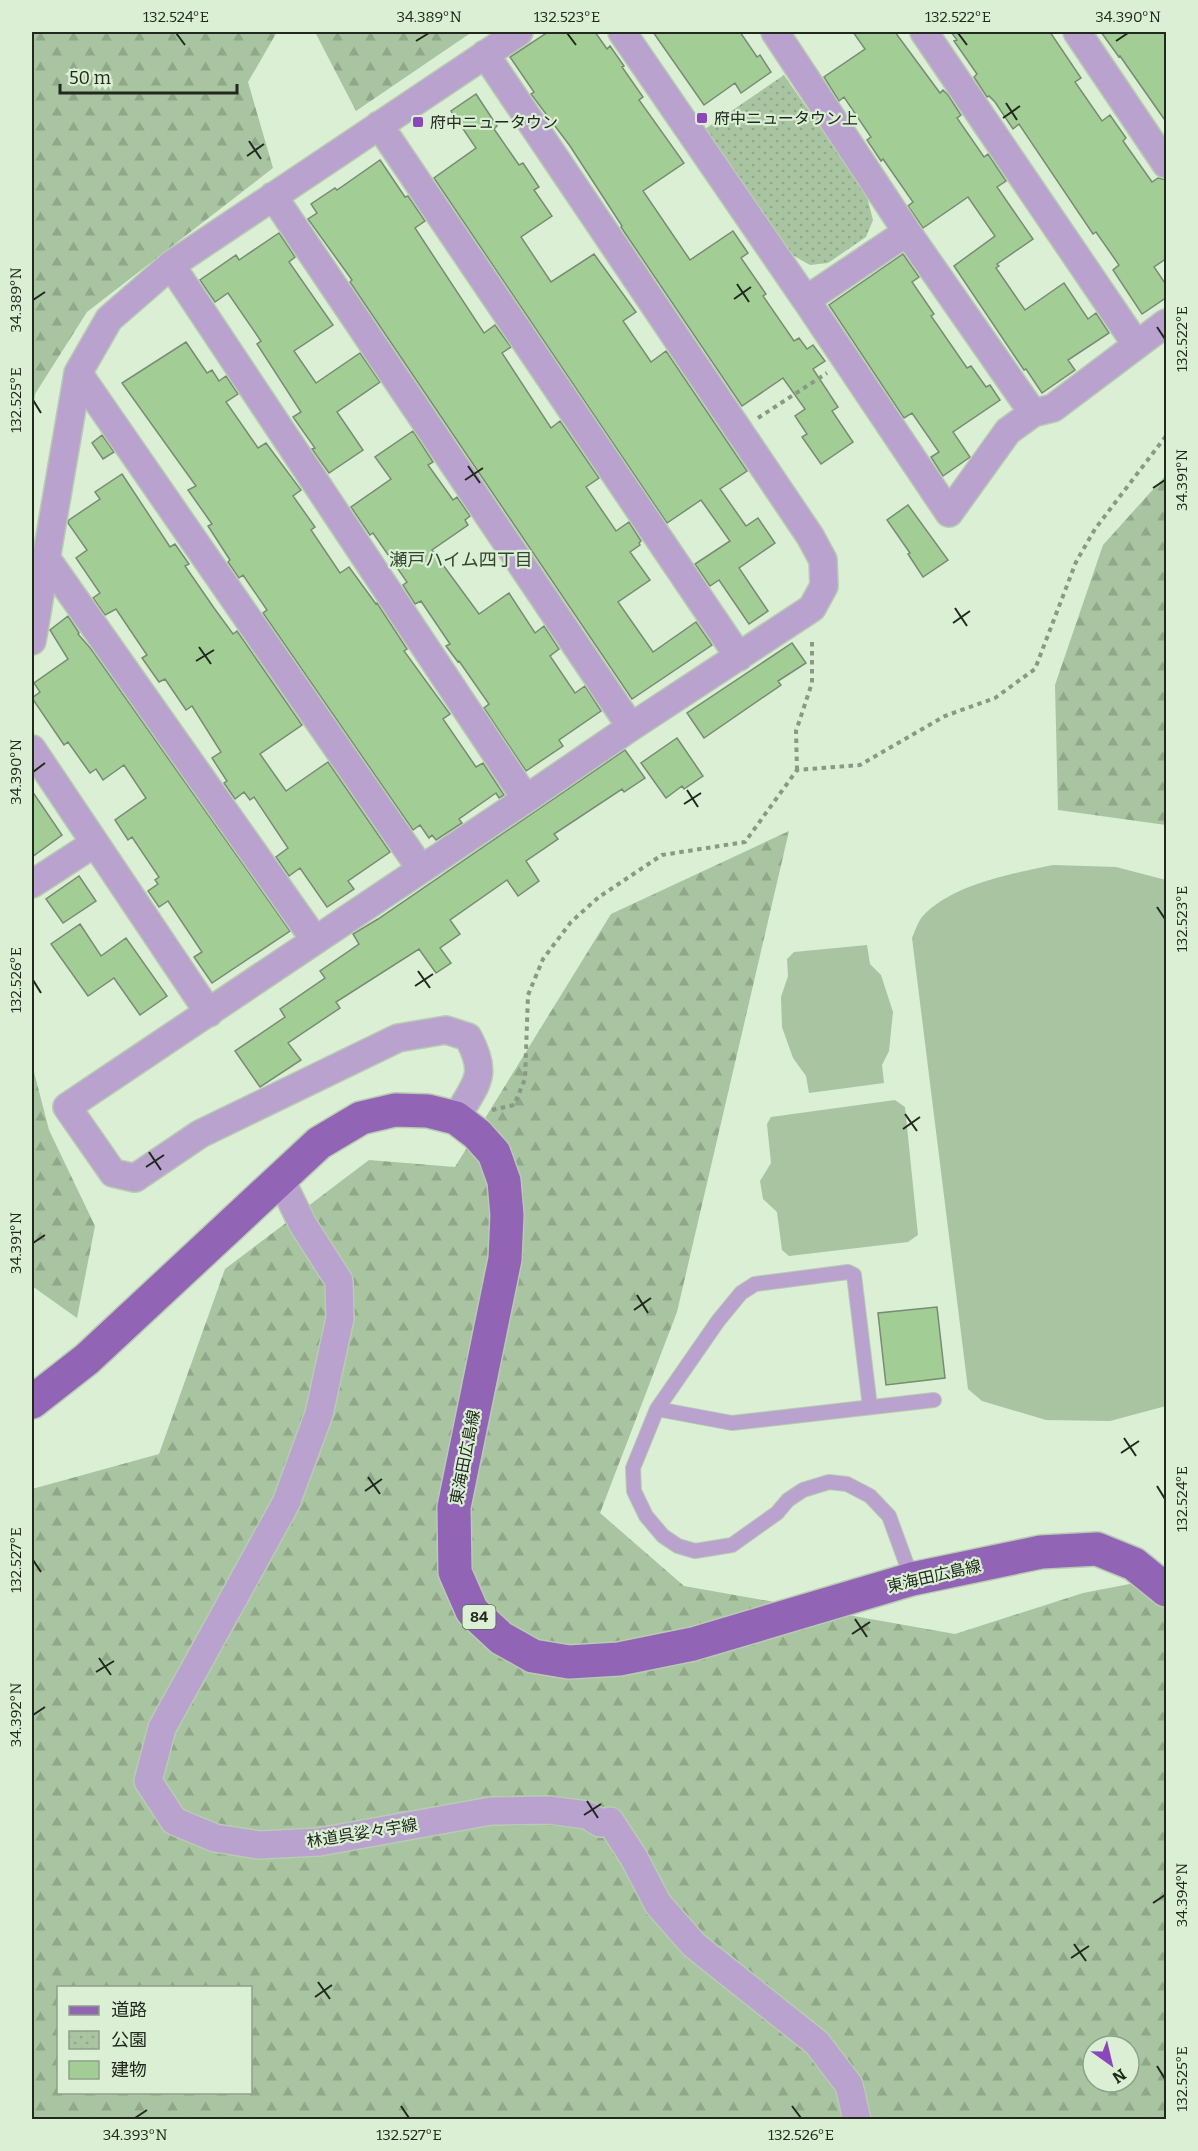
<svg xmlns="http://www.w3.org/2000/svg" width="1198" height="2151" viewBox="0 0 1198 2151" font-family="Bitter,'Noto Sans JP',serif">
<defs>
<pattern id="forest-firs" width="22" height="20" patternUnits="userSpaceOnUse" patternTransform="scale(1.5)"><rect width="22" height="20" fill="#a8c4a0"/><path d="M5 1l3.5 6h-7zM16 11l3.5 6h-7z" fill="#90a889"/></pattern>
<pattern id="park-dots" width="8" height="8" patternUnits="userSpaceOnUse" patternTransform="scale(1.5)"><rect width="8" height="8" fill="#a8c4a0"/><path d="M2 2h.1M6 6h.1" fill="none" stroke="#90a889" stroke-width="1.8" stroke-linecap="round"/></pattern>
</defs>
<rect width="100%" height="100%" fill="#daefd4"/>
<path fill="#a8c4a0" d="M 1053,865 L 1116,867 L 1166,880 L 1166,1406 L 1110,1421 L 1046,1420 L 982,1401 L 968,1389 L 912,938 C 915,931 918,922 922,917 C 952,884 1012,874 1053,865 Z
M 867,945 L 870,964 L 881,975 L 893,1012 L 889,1051 L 882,1065 L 884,1083 L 809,1093 L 806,1076 L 793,1058 L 782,1027 L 781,997 L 788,976 L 787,959 L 794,952 Z
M 895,1100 L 905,1107 L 918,1235 L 908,1242 L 789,1256 L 782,1250 L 777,1212 L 763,1199 L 760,1181 L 771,1163 L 767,1124 L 771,1117 Z"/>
<path fill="url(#forest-firs)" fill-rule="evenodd" d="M 32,32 L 277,32 L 248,82 L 273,168 L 87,312 L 35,394 L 32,419 Z
M 315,32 L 472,32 L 356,111 Z
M 1166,475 L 1166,825 L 1058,810 L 1055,685 L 1103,545 Z
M 789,831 L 677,1312 L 600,1513 L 684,1586 L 955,1634 L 1083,1593 L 1166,1577 L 1166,2119 L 32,2120 L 32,1489 L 159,1454 L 225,1269 L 369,1160 L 455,1167 L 611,914 ZM 58,1988 L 250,1988 L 250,2092 L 58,2092 ZM 1093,2046 L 1129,2046 L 1129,2082 L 1093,2082 Z
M 32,1064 L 49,1130 L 95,1226 L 77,1318 L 32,1286 Z"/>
<path fill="url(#park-dots)" d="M 784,75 L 866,193 L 873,220 L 866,237 L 828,263 L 810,265 L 787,252 L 705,129 Z"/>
<path fill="#a2ce96" stroke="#788b73" stroke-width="1.5" d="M 548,32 L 595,32 L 607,49 L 610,46 L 624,66 L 622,67 L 643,97 L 639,100 L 684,163 L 643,191 L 690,260 L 733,231 L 748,253 L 741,258 L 766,294 L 763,296 L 794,341 L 799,338 L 807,349 L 813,345 L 825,361 L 813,369 L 838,407 L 832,411 L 853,442 L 821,464 L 802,437 L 807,434 L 795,416 L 805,409 L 783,378 L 742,406 L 621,227 L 622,226 L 570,146 L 531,94 L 534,92 L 510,57 Z
M 653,32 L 740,32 L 757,57 L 760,55 L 771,72 L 741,93 L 735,83 L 704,105 Z
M 853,32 L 895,32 L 940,93 L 943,90 L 948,95 L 961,115 L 957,118 L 984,157 L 988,154 L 1006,181 L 997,187 L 1033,239 L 997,264 L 999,266 L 996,268 L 1025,310 L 1064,283 L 1088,319 L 1096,313 L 1109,333 L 1068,360 L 1075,370 L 1042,393 L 1026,369 L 1024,370 L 954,266 L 995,236 L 968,197 L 923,228 L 908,206 L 913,202 L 883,159 L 881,161 L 867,140 L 871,137 L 844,97 L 839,101 L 824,77 L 865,49 Z
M 951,32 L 1050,32 L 1081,78 L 1075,82 L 1102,121 L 1110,115 L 1126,138 L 1123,141 L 1152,182 L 1158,178 L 1167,180 L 1167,258 L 1154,267 L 1167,286 L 1167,297 L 1142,314 L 1113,270 L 1119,265 L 1096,232 L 1093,234 L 1019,124 L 1013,129 L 995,102 L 989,96 L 987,97 L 974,77 L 977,74 L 954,41 L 957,40 Z
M 1101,32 L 1167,32 L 1167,123 L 1120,56 L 1119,57 Z
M 476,94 L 497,126 L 494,129 L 519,165 L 523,163 L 539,187 L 534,190 L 552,216 L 521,237 L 551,282 L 594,254 L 636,312 L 623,321 L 651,362 L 666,351 L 747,471 L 720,489 L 746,526 L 758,518 L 775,543 L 739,568 L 768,611 L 749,624 L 719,580 L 710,586 L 695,564 L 730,541 L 701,500 L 667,523 L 434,178 L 476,148 L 451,111 Z
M 380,160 L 405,197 L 408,196 L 425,221 L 415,228 L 484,333 L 495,325 L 511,347 L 502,353 L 551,428 L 560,421 L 599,478 L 586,487 L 616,531 L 629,522 L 641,541 L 639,543 L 640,545 L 630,552 L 650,580 L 618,602 L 653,652 L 696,622 L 712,645 L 632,699 L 350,282 L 352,280 L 308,219 L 317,213 L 311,204 L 335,188 L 337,190 Z
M 279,233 L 295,257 L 289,262 L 333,325 L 294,351 L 316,383 L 360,353 L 380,382 L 337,412 L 363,450 L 329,473 L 312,449 L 315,448 L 293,417 L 301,412 L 257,344 L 261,341 L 228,293 L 215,302 L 200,280 L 236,255 L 239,260 Z
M 903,254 L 919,277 L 912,282 L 934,314 L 931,316 L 967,368 L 971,366 L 986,387 L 990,385 L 1000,400 L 953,432 L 970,457 L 943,476 L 931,457 L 939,452 L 912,413 L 904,418 L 829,305 Z
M 186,342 L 207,373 L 212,370 L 219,381 L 226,376 L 238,394 L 226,402 L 258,448 L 266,443 L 301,490 L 293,496 L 315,527 L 311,530 L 340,573 L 349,567 L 376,604 L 377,603 L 407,649 L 404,651 L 450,714 L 443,719 L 476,767 L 483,763 L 504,795 L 499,798 L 496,793 L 459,819 L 462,823 L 436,840 L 432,835 L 429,838 L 420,825 L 413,830 L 263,613 L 267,610 L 243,575 L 239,578 L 228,562 L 230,560 L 208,526 L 212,524 L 188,490 L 196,486 L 122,383 Z
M 413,431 L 433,462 L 428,465 L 453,500 L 457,497 L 470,516 L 465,520 L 468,525 L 432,550 L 479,614 L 509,593 L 535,633 L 544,626 L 559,649 L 550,656 L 575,693 L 585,686 L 601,711 L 559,740 L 563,746 L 526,771 L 484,708 L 489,704 L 459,661 L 458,662 L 446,646 L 450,644 L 421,601 L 415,604 L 403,585 L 407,582 L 373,533 L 370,535 L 351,507 L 391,479 L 375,457 Z
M 102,435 L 114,452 L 103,459 L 92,443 Z
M 122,474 L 170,547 L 175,544 L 189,564 L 185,566 L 214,608 L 233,634 L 237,631 L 302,725 L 260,754 L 286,791 L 328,762 L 390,852 L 348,881 L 354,889 L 327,907 L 300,868 L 289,876 L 276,857 L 288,848 L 254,797 L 250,800 L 244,792 L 235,799 L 224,783 L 227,781 L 212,758 L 221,752 L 192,706 L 186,710 L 165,679 L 159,682 L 142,658 L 147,655 L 116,609 L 105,615 L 93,598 L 100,593 L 76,558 L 87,550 L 68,523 L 69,520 L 100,499 L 95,492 Z
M 908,505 L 948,560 L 923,577 L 908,554 L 910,553 L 887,520 Z
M 68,616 L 79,633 L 78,634 L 91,649 L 290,931 L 212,983 L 194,957 L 202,952 L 168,901 L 159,907 L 148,891 L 158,884 L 155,880 L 159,877 L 132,837 L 128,840 L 115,820 L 146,798 L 124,765 L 103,780 L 96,769 L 90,773 L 68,742 L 64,745 L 32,698 L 40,692 L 34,683 L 68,659 L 50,630 Z
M 792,643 L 806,663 L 778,681 L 781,685 L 704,738 L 687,713 Z
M 677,738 L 703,776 L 684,789 L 682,786 L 666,798 L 641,763 Z
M 625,750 L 645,778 L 624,792 L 622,789 L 554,834 L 558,839 L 526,861 L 539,881 L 518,896 L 507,880 L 450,920 L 460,934 L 440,948 L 451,963 L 436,973 L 419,949 L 336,1002 L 340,1008 L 288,1043 L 301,1060 L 260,1087 L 235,1051 L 285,1017 L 280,1009 L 325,978 L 320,971 L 359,944 L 353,934 L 378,919 Z
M 32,791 L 62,835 L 32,857 Z
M 79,876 L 96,901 L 63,923 L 46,899 Z
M 80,924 L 101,956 L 126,938 L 167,996 L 140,1015 L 114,978 L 88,996 L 51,944 Z
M 937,1307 L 945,1378 L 886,1385 L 878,1313 Z"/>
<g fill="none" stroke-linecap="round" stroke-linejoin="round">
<g stroke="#b9cbb3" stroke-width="16">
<path id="lane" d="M 870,1407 L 854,1275 L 848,1272 L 755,1284 L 741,1293 L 718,1321 L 657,1409 L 633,1468 L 634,1491 L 646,1516 L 663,1536 L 678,1546 L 695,1551 L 732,1545 L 777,1513 L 788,1500 L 803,1490 L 829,1482 L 847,1484 L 870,1496 L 889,1516 L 912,1579
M 657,1409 L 732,1423 L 934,1400"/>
</g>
<g stroke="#b9cbb3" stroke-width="30">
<path id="street" d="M 622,32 L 806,300 L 907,232 L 775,32
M 924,32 L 1136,344
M 1077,32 L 1166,164
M 379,125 L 739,657
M 273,196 L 631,727
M 907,232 L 1033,413
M 171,265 L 526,799
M 806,300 L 949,513 L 1008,431 L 1033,413 L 1053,408 L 1166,323
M 78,373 L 421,869
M 46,558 L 315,940
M 32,641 L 78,373 L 109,319 L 171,265 L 519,32
M 32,749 L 209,1013
M 32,884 L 95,843
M 456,1118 C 476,1083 489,1076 468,1037 L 446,1030 L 398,1038 L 200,1134 L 135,1178 L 113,1173 L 67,1107 L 526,799 L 631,727 L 812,608 L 824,586 L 823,560 L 810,536 L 485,54
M 280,1178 L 302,1223 L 339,1281 L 340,1318 L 319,1414 L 286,1503 L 162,1728 L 148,1781 L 174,1821 L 215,1838 L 259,1845 L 319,1842 L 491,1811 L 549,1810 L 587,1815 L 600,1823 L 610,1821 L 634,1858 L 658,1904 L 694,1945 L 817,2043 L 849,2085 L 857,2120"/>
</g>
<g stroke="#b9cbb3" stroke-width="36">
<path id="primary" d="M 32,1402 L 87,1359 L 319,1143 L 361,1118 L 395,1110 L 428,1111 L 456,1118 L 477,1134 L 494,1153 L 504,1181 L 507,1215 L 505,1259 L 454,1507 L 455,1572 L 472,1611 L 501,1638 L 533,1656 L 569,1662 L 619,1659 L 693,1644 L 912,1579 L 1041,1552 L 1097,1549 L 1134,1564 L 1166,1590"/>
</g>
<path stroke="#899985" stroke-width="4" stroke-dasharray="4.5 4.5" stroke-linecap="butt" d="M 758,418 L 827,373
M 797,770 L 796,731 L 812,683 L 812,639
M 492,1110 L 514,1105 L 525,1079 L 528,995 L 543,959 L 571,922 L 599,897 L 662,855 L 745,842 L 797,770 L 860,765 L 945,716 L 995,698 L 1035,669 L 1076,562 L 1095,529 L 1166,436"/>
<use href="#lane" stroke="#b9a2ce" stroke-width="14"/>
<use href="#street" stroke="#b9a2ce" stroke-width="27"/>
<use href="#primary" stroke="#9164b5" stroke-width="33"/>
</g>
<path fill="none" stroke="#21291e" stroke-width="2" d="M 176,33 L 185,45M 567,33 L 576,45M 958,33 L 967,45M 416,41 L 429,33M 1116,41 L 1128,33M 1006,103 L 1017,120M 1003,118 L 1020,106M 249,141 L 261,159M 247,156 L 264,144M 737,284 L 749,302M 734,299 L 751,287M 33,300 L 45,292M 1157,327 L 1165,339M 33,400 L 41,413M 468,466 L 480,483M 465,480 L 483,468M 1153,488 L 1165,480M 955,608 L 967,626M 953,623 L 970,611M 199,647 L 211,664M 196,661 L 214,650M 33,772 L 45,763M 687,790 L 698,807M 684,804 L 701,793M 1157,907 L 1165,919M 418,971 L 430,988M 33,980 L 41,993M 415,986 L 433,974M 905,1114 L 917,1131M 903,1129 L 920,1117M 149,1152 L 161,1170M 146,1167 L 164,1155M 33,1243 L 45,1235M 637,1295 L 648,1313M 634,1310 L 651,1298M 1124,1438 L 1136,1456M 1121,1453 L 1139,1441M 368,1477 L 380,1494M 1157,1486 L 1165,1499M 365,1491 L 382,1479M 33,1560 L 41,1572M 855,1619 L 867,1637M 852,1634 L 870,1622M 99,1658 L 111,1675M 96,1672 L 114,1661M 33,1715 L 45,1707M 587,1801 L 598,1818M 584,1815 L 601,1804M 1153,1903 L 1165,1895M 1074,1944 L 1086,1961M 1071,1958 L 1089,1946M 318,1982 L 330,1999M 315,1997 L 332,1985M 1157,2066 L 1165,2079M 401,2106 L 409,2118M 792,2106 L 801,2118M 135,2118 L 147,2110"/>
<g fill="#8a46ba" stroke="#daefd4" stroke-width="2">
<rect x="696" y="112" width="12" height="12" rx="3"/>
<rect x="412" y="116" width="12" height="12" rx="3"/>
</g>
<g text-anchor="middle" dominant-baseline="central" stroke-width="4.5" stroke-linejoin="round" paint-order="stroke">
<rect fill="#daefd4" stroke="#586455" stroke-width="1.5" x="462.5" y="1605" width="33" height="24" rx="4.5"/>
<g font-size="15" font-weight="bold" fill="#21291e">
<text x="479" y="1617">84</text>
</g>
<g font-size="16" fill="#21291e" stroke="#daefd4" text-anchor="start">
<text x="714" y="118">府中ニュータウン上</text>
<text x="430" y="122">府中ニュータウン</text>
</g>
<g font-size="16" fill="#21291e" stroke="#daefd4">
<text transform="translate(465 1457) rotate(-79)">東海田広島線</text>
<text transform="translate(934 1576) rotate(-13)">東海田広島線</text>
<text transform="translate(362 1833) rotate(-9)">林道呉娑々宇線</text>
</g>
<g font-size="18" fill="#33452f" stroke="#daefd4">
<text x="461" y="560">瀬戸ハイム四丁目</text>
</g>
</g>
<rect width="1198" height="2151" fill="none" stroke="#daefd4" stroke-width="66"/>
<rect x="57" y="1986" width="195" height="108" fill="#daefd4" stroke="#90a08b" stroke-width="1.5"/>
<rect x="69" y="2006" width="30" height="9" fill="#9164b5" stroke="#90a08b" stroke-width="1.5"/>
<text x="111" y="2016" font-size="18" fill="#21291e">道路</text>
<rect x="69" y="2031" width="30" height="18" fill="url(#park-dots)" stroke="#90a08b" stroke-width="1.5"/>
<text x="111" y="2046" font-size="18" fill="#21291e">公園</text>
<rect x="69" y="2061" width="30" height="18" fill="#a2ce96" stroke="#90a08b" stroke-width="1.5"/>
<text x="111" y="2076" font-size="18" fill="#21291e">建物</text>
<g transform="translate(1111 2064) rotate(146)"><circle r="28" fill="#daefd4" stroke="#90a08b" stroke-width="1.5"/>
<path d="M0-4.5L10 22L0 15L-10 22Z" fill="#8a46ba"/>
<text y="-9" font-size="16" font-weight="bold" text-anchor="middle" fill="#21291e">N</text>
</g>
<path d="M60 84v9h177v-9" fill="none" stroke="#21291e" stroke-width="3"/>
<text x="69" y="84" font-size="18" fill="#21291e" stroke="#daefd4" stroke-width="4.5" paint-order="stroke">50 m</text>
<rect x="33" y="33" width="1132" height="2085" fill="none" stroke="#21291e" stroke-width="2"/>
<g font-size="15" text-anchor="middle" fill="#21291e">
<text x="176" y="22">132.524°E</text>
<text x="429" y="22">34.389°N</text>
<text x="567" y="22">132.523°E</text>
<text x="958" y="22">132.522°E</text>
<text x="1128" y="22">34.390°N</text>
<text transform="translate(16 300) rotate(-90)" y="5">34.389°N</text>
<text transform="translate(1182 339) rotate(-90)" y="5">132.522°E</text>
<text transform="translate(16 400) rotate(-90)" y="5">132.525°E</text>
<text transform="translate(1182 480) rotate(-90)" y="5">34.391°N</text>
<text transform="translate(16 772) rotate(-90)" y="5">34.390°N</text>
<text transform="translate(1182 919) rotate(-90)" y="5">132.523°E</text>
<text transform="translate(16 980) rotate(-90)" y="5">132.526°E</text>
<text transform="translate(16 1243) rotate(-90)" y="5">34.391°N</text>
<text transform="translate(1182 1499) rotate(-90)" y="5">132.524°E</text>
<text transform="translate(16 1560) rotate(-90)" y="5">132.527°E</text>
<text transform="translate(16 1715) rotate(-90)" y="5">34.392°N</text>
<text transform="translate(1182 1895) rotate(-90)" y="5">34.394°N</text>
<text transform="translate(1182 2079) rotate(-90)" y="5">132.525°E</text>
<text x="135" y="2140">34.393°N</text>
<text x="409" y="2140">132.527°E</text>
<text x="801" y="2140">132.526°E</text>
</g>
</svg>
